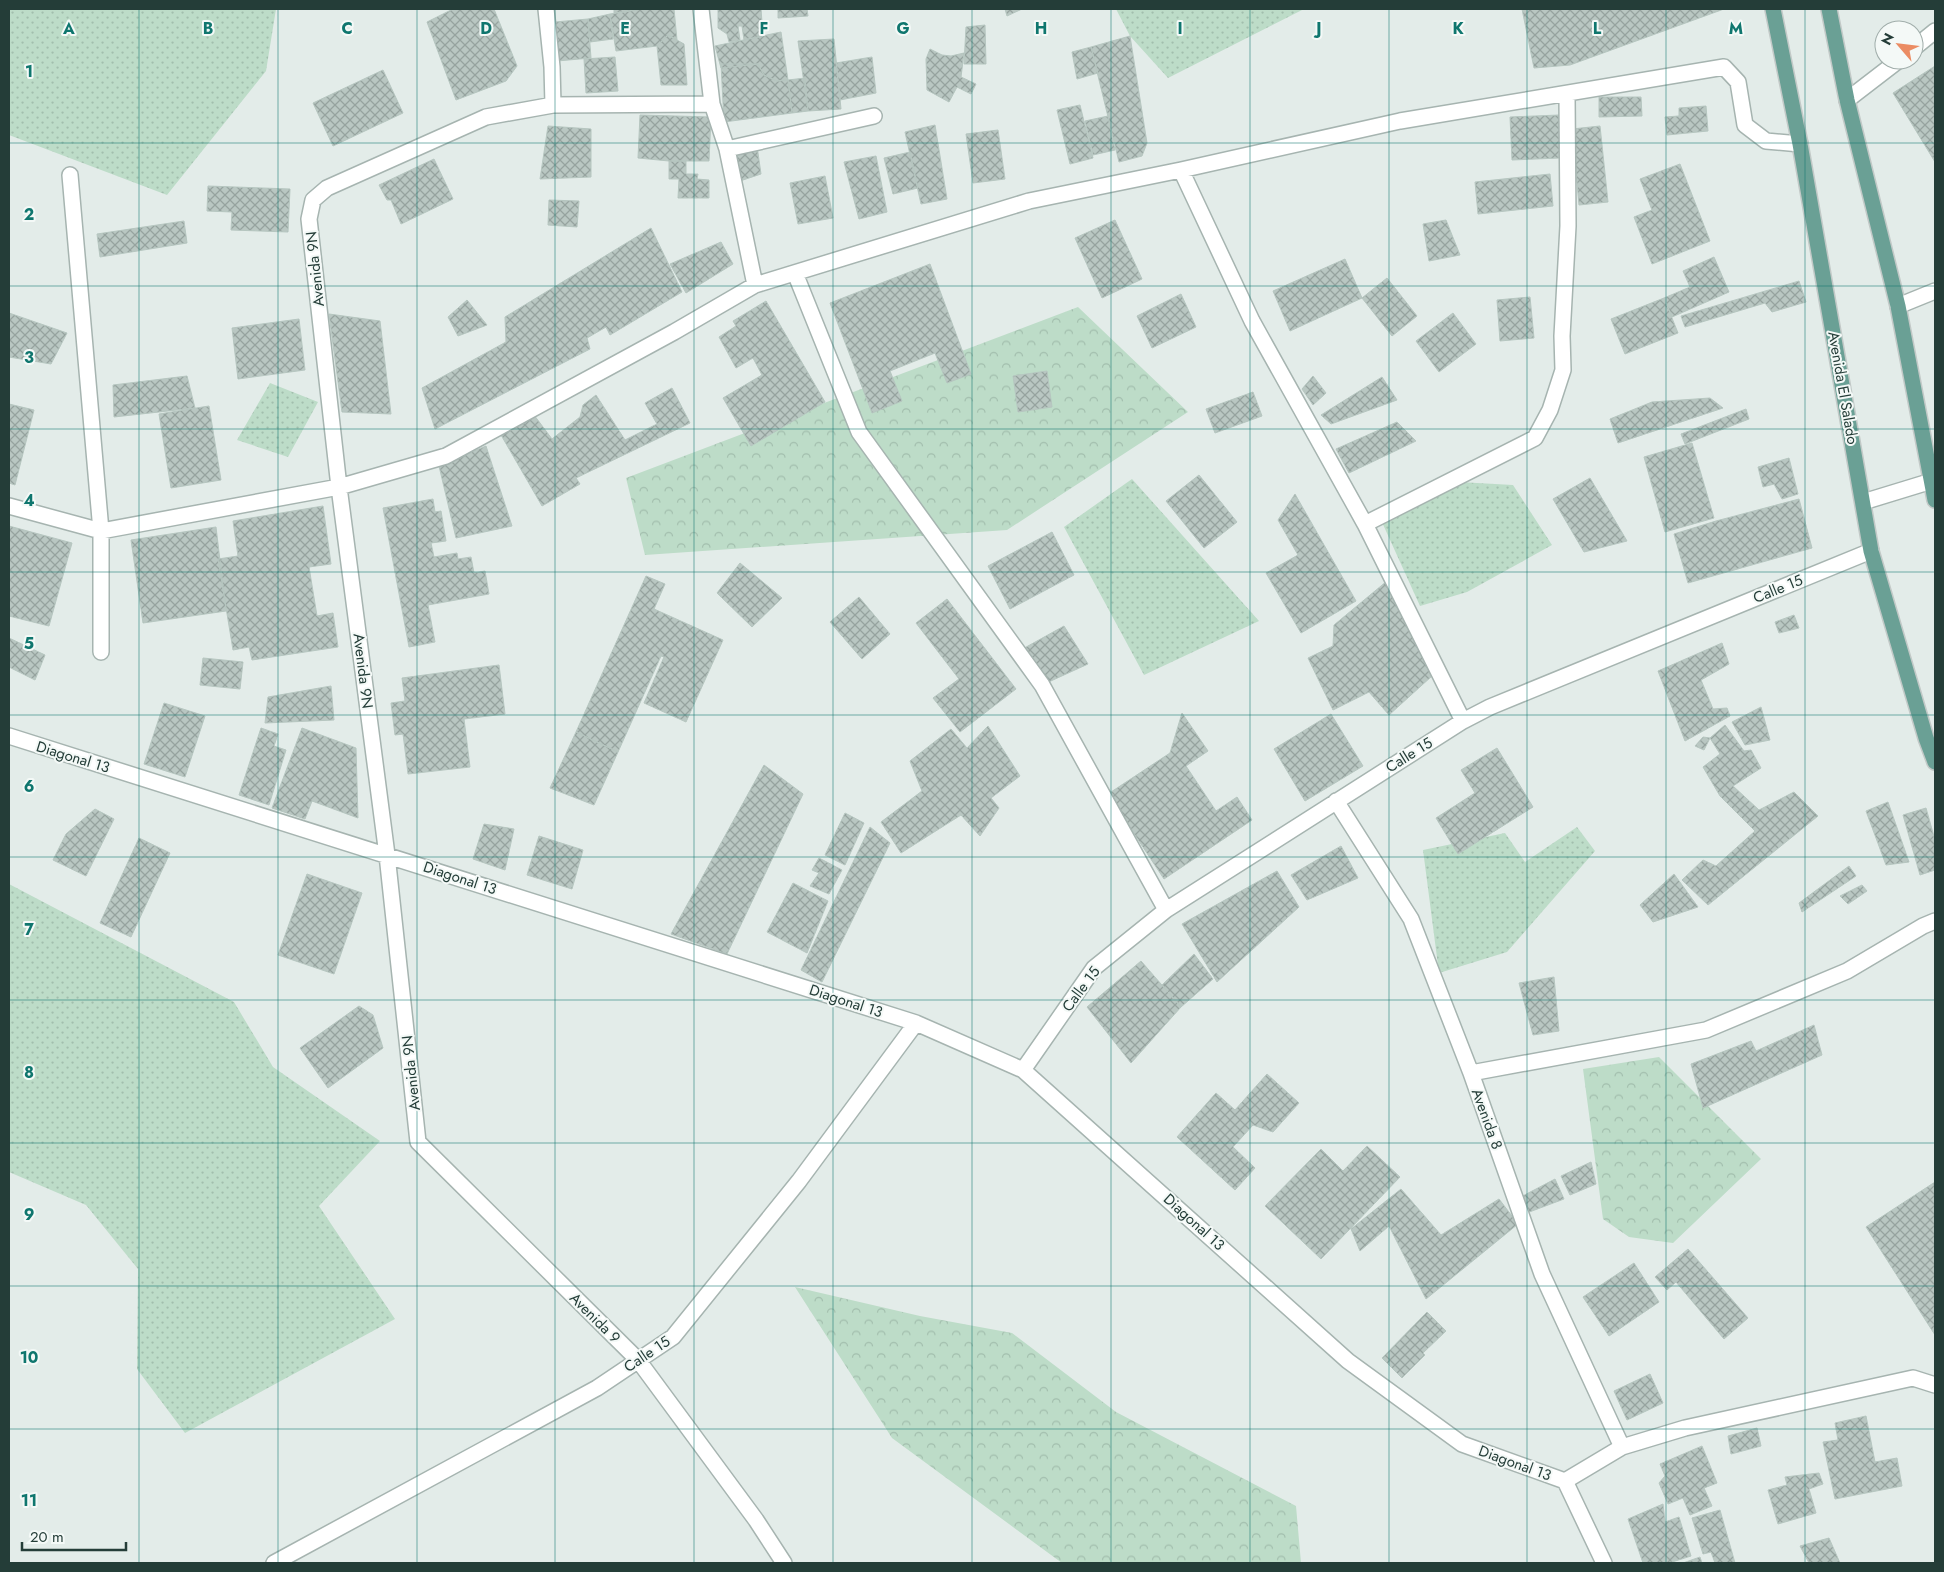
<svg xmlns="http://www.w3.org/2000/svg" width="1944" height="1572" viewBox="0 0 1944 1572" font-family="Jost,sans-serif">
<defs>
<pattern id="grass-dots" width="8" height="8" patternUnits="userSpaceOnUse" patternTransform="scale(1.25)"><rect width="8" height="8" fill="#bddcc8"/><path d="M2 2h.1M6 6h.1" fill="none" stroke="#a2bead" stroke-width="1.8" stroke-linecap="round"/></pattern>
<pattern id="forest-crowns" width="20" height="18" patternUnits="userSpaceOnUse" patternTransform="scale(1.25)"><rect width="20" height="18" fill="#bddcc8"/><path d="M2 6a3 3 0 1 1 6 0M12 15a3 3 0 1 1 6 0" fill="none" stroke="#a2bead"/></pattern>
<pattern id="building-cross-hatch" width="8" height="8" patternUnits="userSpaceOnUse" patternTransform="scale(1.25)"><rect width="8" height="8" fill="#b9c7c2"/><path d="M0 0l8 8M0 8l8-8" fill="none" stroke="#96a39f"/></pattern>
</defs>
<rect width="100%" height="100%" fill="#e3ece9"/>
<path fill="url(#grass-dots)" d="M 9,9 L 276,9 L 266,71 L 167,195 L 9,135 Z
M 1116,9 L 1304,9 L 1168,78 L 1130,36 Z
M 270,383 L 318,402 L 288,457 L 237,440 Z
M 1132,479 L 1259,621 L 1144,675 L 1064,527 Z
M 1459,482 L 1513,485 L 1552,545 L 1467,592 L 1420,606 L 1381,520 Z
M 1577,827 L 1595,851 L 1507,952 L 1439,973 L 1423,850 L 1505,833 L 1525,862 Z
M 9,884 L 234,1002 L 273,1067 L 380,1141 L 319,1206 L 395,1319 L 185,1433 L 137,1369 L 138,1269 L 86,1205 L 9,1172 Z"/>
<path fill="url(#forest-crowns)" d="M 1078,307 L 1188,412 L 1007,530 L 645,555 L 626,478 Z
M 1659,1057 L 1761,1159 L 1673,1243 L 1629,1237 L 1603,1219 L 1583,1069 Z
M 795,1287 L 920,1316 L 1012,1333 L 1116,1412 L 1296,1506 L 1301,1563 L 1062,1563 L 892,1438 Z"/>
<path fill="url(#building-cross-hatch)" stroke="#b6c6c0" d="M 453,9 L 494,9 L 517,66 L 506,81 L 456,100 L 427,22 Z
M 614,9 L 643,9 L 614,13 Z
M 643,9 L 674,9 L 677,40 L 668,35 L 657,46 L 616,51 L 610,14 Z
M 718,9 L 761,9 L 763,36 L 744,40 L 742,26 L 738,26 L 740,40 L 729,42 L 727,34 L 718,28 Z
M 778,9 L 807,9 L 808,16 L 778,18 Z
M 1005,9 L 1022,9 L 1007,16 Z
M 1522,9 L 1724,9 L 1570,65 L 1534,68 Z
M 610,14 L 613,39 L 590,42 L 588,19 Z
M 588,19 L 591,58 L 557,61 L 555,22 Z
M 985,25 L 986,64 L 964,64 L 966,27 Z
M 781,32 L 788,80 L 777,81 L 764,75 L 758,64 L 721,68 L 715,46 Z
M 668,35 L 684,44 L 687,85 L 661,85 L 657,46 Z
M 1130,36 L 1147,143 L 1142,156 L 1119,162 L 1091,47 Z
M 834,39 L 841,109 L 808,111 L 798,41 Z
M 1091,47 L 1098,73 L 1077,79 L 1072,52 Z
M 930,49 L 942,55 L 951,56 L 964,53 L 961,77 L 976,84 L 971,94 L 957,87 L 949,102 L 927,90 L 926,59 Z
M 615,57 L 618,91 L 586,93 L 584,59 Z
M 872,57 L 876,93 L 840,100 L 836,63 Z
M 721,64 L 758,64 L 764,75 L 777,81 L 788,80 L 792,113 L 724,122 Z
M 1935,66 L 1935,162 L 1893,93 Z
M 383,70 L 403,113 L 333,146 L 313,103 Z
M 805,78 L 808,111 L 792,113 L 788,80 Z
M 1599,97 L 1641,97 L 1642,116 L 1599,117 Z
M 1080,105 L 1093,158 L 1070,164 L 1057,110 Z
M 1706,106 L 1708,131 L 1667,135 L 1665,117 L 1679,116 L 1679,108 Z
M 640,115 L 711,117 L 709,161 L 669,161 L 638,158 Z
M 1559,115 L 1560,158 L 1512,160 L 1510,117 Z
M 1108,116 L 1115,150 L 1093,155 L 1085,121 Z
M 935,125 L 947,199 L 921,204 L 905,132 Z
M 548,126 L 591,129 L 591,177 L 540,179 Z
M 1600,126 L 1608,202 L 1579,205 L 1572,129 Z
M 998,130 L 1005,179 L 973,183 L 966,134 Z
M 757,146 L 761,174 L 740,181 L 735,153 Z
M 910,152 L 918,188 L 893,194 L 884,158 Z
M 876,156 L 887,212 L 859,219 L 844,162 Z
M 434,159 L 453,199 L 401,224 L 391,200 L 387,200 L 379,185 Z
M 669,161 L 686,161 L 686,174 L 698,174 L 697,179 L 709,180 L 709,198 L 678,198 L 679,179 L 669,179 Z
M 1680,164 L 1710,241 L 1652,264 L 1634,217 L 1652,210 L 1640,179 Z
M 1550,174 L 1553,206 L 1478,214 L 1475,182 Z
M 825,176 L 833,218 L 798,224 L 790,183 Z
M 208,186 L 290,189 L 288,232 L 231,230 L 232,212 L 207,211 Z
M 549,200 L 579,201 L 577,227 L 548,225 Z
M 1115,220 L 1142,279 L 1102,298 L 1075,238 Z
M 1446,220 L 1460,255 L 1429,261 L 1423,224 Z
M 184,221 L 187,243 L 100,257 L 97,234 Z
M 651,228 L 682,292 L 610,335 L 606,327 L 587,338 L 590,349 L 435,429 L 422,388 L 506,342 L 505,317 Z
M 721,242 L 733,264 L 686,293 L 670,264 Z
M 1714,257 L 1729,292 L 1672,317 L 1664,298 L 1690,287 L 1683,271 Z
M 1345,259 L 1362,298 L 1290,331 L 1273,291 Z
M 930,264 L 971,374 L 947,383 L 935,353 L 890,371 L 902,401 L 872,413 L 830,303 Z
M 1387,278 L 1417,316 L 1392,336 L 1362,298 Z
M 1799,281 L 1806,302 L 1772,312 L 1765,303 L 1685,327 L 1681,316 Z
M 1181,294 L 1196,327 L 1152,348 L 1137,316 Z
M 1530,297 L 1534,338 L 1500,341 L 1497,300 Z
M 1664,298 L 1678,333 L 1625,354 L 1611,319 Z
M 467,300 L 487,325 L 458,336 L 448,317 Z
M 766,301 L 825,402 L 751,446 L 723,398 L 762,375 L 753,358 L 736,368 L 719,337 L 736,326 L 733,321 Z
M 9,313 L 67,333 L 51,364 L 9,357 Z
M 1453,313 L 1476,344 L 1439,372 L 1416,341 Z
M 329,314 L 380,321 L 391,414 L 342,412 Z
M 299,319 L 305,370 L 238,379 L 232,328 Z
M 1047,371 L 1052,407 L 1018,412 L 1013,376 Z
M 187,376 L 195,408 L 114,417 L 113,385 Z
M 1313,376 L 1326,393 L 1313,405 L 1302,389 Z
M 1382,377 L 1397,400 L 1331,424 L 1321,415 Z
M 672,388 L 690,423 L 576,478 L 580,484 L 542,506 L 501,435 L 534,415 L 552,439 L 580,417 L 583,405 L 596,395 L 625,440 L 657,424 L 645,403 Z
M 1253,392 L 1262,416 L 1215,433 L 1206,409 Z
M 1710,398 L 1723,408 L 1618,443 L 1610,419 L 1652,402 Z
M 9,404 L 34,410 L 15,485 L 9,483 Z
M 209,406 L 221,480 L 171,488 L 159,414 Z
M 1746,409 L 1749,419 L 1685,444 L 1681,434 Z
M 1397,422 L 1416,441 L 1349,473 L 1336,449 Z
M 1692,443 L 1714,518 L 1665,532 L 1644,457 Z
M 486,446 L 512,526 L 456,538 L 439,466 Z
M 1789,458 L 1798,494 L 1782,499 L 1774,484 L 1763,487 L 1758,467 Z
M 1199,475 L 1237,522 L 1204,548 L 1166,501 Z
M 1590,478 L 1627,541 L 1584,552 L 1553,499 Z
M 1295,494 L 1356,601 L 1301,633 L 1266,573 L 1298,555 L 1278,520 Z
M 433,499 L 435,512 L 441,511 L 446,541 L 431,543 L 434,557 L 457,553 L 458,559 L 471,557 L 474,573 L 485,571 L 489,594 L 428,605 L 435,642 L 409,647 L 383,508 Z
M 1799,499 L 1812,548 L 1688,583 L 1674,534 L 1716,521 Z
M 323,506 L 331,564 L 309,567 L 317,616 L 333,613 L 338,647 L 252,660 L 249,647 L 233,650 L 218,559 L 238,556 L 233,521 Z
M 9,526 L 72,543 L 49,626 L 9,616 Z
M 216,527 L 226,611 L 143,623 L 131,540 Z
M 1052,532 L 1074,575 L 1010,609 L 988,566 Z
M 740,563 L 782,598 L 752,627 L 717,593 Z
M 646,576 L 665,584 L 654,609 L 723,640 L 686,722 L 644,703 L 664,657 L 661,656 L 618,752 L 576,732 Z
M 1387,581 L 1432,676 L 1389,715 L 1369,692 L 1333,710 L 1308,658 L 1333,646 L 1334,625 Z
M 859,597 L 890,634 L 862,659 L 830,622 Z
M 947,599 L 1016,689 L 960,732 L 933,698 L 959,679 L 916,623 Z
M 1794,615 L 1799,628 L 1779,633 L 1775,622 Z
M 1064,626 L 1088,664 L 1042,685 L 1019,651 Z
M 9,638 L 45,655 L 35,680 L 9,667 Z
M 1722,643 L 1729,664 L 1701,680 L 1713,709 L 1727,708 L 1730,716 L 1685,741 L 1658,671 Z
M 203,658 L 243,662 L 240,689 L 200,685 Z
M 499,665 L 505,714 L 464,719 L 470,767 L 408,774 L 403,734 L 395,735 L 391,703 L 405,701 L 402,678 Z
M 331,686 L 334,720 L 265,723 L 268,697 Z
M 164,703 L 205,716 L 185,777 L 144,764 Z
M 1761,707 L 1770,740 L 1745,745 L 1732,722 Z
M 1182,713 L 1208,751 L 1186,766 L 1216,811 L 1237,797 L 1252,820 L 1164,879 L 1108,794 L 1170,753 Z
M 1331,714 L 1363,766 L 1305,801 L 1274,749 Z
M 1725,725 L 1744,751 L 1751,750 L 1761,768 L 1733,786 L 1759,810 L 1794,792 L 1818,816 L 1708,905 L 1682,880 L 1703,860 L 1716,866 L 1755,831 L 1720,796 L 1703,767 L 1720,754 L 1710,738 Z
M 988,726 L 1020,776 L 991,798 L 999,808 L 980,836 L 961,815 L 901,853 L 881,822 L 922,791 L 910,761 L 951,729 L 967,748 Z
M 261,728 L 278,734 L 274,746 L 286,750 L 269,805 L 239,795 Z
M 302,728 L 356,748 L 358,818 L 312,801 L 305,819 L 272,808 Z
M 576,732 L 618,752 L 594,805 L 550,788 Z
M 1703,737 L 1710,738 L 1704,750 L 1695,746 Z
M 1497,748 L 1533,807 L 1458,854 L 1436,818 L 1475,793 L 1461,770 Z
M 764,765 L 803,794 L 727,954 L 671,934 Z
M 1888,802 L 1909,862 L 1886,865 L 1866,811 Z
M 1926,808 L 1935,840 L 1935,870 L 1920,875 L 1903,815 Z
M 95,809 L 114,819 L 86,876 L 53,860 L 66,834 Z
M 845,813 L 864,823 L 845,865 L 825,855 Z
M 484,824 L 514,829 L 505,870 L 473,859 Z
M 870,827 L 890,843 L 822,982 L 801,970 Z
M 539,836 L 583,850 L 572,889 L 527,875 Z
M 139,838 L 170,853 L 131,937 L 100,923 Z
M 1341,846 L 1358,878 L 1307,900 L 1291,875 Z
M 819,858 L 842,870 L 829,894 L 810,886 L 819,873 L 812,870 Z
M 1849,866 L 1856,876 L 1802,912 L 1799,903 Z
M 1277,871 L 1299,907 L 1217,982 L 1182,924 Z
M 307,874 L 362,893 L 334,974 L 278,955 Z
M 1674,874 L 1698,907 L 1653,922 L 1640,905 Z
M 793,883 L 828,901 L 807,953 L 767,932 Z
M 1862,885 L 1867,891 L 1848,904 L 1840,896 Z
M 1194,954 L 1213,979 L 1181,1007 L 1162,985 Z
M 1141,961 L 1181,1007 L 1131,1063 L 1087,1007 Z
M 1554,977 L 1559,1031 L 1533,1035 L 1519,983 Z
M 359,1006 L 373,1015 L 383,1048 L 328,1088 L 300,1048 Z
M 1814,1025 L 1822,1055 L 1703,1108 L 1691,1064 L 1751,1041 L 1756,1051 Z
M 1267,1074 L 1299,1103 L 1273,1132 L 1253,1125 L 1233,1147 L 1255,1168 L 1235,1190 L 1177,1137 L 1216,1093 L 1235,1110 Z
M 1367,1146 L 1400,1177 L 1321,1259 L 1265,1206 L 1321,1149 L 1343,1171 Z
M 1591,1162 L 1596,1184 L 1570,1195 L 1561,1176 Z
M 1555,1179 L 1564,1199 L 1524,1214 L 1517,1199 Z
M 1935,1182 L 1935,1335 L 1866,1227 Z
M 1401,1189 L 1441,1235 L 1499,1199 L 1518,1224 L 1426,1299 L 1389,1226 L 1360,1251 L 1351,1229 Z
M 1688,1249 L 1748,1318 L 1724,1339 L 1676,1282 L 1667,1290 L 1655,1277 Z
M 1634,1263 L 1659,1302 L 1609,1336 L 1583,1297 Z
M 1427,1312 L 1446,1331 L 1423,1353 L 1425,1355 L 1402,1378 L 1382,1358 Z
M 1650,1374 L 1663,1403 L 1627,1420 L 1614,1391 Z
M 1866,1416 L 1875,1462 L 1897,1458 L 1902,1486 L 1835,1499 L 1823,1442 L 1838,1440 L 1835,1423 Z
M 1757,1428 L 1761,1446 L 1731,1454 L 1728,1436 Z
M 1702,1446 L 1717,1483 L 1704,1488 L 1712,1506 L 1690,1515 L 1683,1498 L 1668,1504 L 1659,1483 L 1665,1476 L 1660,1464 Z
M 1819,1473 L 1823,1484 L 1809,1489 L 1816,1513 L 1778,1524 L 1768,1490 L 1787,1485 L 1785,1477 Z
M 1663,1504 L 1665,1522 L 1679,1517 L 1691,1556 L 1669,1563 L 1643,1563 L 1628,1519 Z
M 1720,1510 L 1735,1563 L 1715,1563 L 1711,1552 L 1703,1554 L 1692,1518 Z
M 1829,1538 L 1840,1563 L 1809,1563 L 1800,1546 Z
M 1700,1557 L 1702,1563 L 1683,1563 Z"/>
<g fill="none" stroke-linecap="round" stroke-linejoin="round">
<g stroke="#a6b4b0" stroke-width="18">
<path id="minor" d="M 546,9 L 552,67 L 553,105
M 701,9 L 712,104 L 727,149 L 755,285
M 1914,48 L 1935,31
M 1847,100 L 1899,60
M 712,104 L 553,105 L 486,117 L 327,188 L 313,200 L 309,219 L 339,487 L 387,855 L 418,1142 L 638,1360 L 756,1520 L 784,1563
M 727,149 L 874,116
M 1181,170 L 1252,321 L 1365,524 L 1463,721
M 70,175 L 101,531 L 101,652
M 795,273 L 859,432 L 1042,685 L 1166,910
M 1898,306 L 1935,291
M 1863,502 L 1935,480
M 9,506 L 101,531 L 339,487 L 446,456 L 674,332 L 755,285 L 1029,201 L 1181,170 L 1400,121 L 1724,67 L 1738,82 L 1745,125 L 1766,141 L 1800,144
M 1365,524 L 1535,438 L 1550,410 L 1563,370 L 1562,336 L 1568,226 L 1567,95
M 9,736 L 916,1023 L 1023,1070 L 1348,1361 L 1462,1444 L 1565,1481
M 1336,801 L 1411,919 L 1471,1073 L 1542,1274 L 1622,1447
M 1023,1070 L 1094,968 L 1166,910 L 1463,721 L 1490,707 L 1871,551
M 1471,1073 L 1706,1030 L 1847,971 L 1923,926 L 1935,921
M 1565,1481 L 1622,1447 L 1685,1428 L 1913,1378 L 1935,1385
M 1565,1481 L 1604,1563
M 274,1563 L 597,1388 L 673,1337 L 799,1181 L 916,1023"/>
</g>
<g stroke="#c2c9c7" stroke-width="18">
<path id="major" d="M 1773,9 L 1800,144 L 1871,551 L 1926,738 L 1935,762
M 1829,9 L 1847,100 L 1898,306 L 1935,500"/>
</g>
<use href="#minor" stroke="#fff" stroke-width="15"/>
<use href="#major" stroke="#6aa095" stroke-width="15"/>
</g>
<path fill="none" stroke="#0f766e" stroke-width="1" stroke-opacity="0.55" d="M 139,9 L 139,1563M 278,9 L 278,1563M 417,9 L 417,1563M 555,9 L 555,1563M 694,9 L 694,1563M 833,9 L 833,1563M 972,9 L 972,1563M 1111,9 L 1111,1563M 1250,9 L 1250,1563M 1389,9 L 1389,1563M 1527,9 L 1527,1563M 1666,9 L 1666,1563M 1805,9 L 1805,1563M 9,143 L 1935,143M 9,286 L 1935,286M 9,429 L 1935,429M 9,572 L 1935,572M 9,715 L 1935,715M 9,857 L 1935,857M 9,1000 L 1935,1000M 9,1143 L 1935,1143M 9,1286 L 1935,1286M 9,1429 L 1935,1429"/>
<g text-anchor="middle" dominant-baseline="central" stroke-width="4" stroke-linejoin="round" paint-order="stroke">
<g font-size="15" fill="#243d38" stroke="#f4f9f7">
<text transform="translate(315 269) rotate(-96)">Avenida 9N</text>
<text transform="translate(1843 388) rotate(80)">Avenida El Salado</text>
<text transform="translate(1778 589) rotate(-22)">Calle 15</text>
<text transform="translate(363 671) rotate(83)">Avenida 9N</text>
<text transform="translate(1409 755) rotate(-32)">Calle 15</text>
<text transform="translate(73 757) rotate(17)">Diagonal 13</text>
<text transform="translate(460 878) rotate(18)">Diagonal 13</text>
<text transform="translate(1081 989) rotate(-53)">Calle 15</text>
<text transform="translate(846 1001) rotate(18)">Diagonal 13</text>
<text transform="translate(411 1073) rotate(-96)">Avenida 9N</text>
<text transform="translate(1487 1119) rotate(70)">Avenida 8</text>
<text transform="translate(1194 1222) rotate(42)">Diagonal 13</text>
<text transform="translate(595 1318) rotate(45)">Avenida 9</text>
<text transform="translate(647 1354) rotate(-34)">Calle 15</text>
<text transform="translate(1515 1463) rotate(20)">Diagonal 13</text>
</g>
</g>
<g font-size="16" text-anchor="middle" font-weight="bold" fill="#0f766e" stroke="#f4f9f7" stroke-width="4" stroke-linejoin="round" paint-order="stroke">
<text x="69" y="34">A</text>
<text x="208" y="34">B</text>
<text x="347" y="34">C</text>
<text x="486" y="34">D</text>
<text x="625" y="34">E</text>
<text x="764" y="34">F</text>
<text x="903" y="34">G</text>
<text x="1041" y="34">H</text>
<text x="1180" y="34">I</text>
<text x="1319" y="34">J</text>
<text x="1458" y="34">K</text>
<text x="1597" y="34">L</text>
<text x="1736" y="34">M</text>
<text x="29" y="77">1</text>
<text x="29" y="220">2</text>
<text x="29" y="363">3</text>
<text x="29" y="506">4</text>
<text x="29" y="649">5</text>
<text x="29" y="792">6</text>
<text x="29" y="935">7</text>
<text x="29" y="1078">8</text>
<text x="29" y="1220">9</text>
<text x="29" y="1363">10</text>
<text x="29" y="1506">11</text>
</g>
<rect width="1944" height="1572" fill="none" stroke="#243d38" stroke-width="20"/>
<g transform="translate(1899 45) rotate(298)"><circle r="24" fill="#f4f9f7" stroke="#a1aeab"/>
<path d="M0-4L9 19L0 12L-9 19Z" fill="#eb8c63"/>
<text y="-8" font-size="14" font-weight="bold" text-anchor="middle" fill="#243d38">N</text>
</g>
<path d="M22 1542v8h104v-8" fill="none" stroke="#243d38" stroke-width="2.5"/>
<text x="30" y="1542" font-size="15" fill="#243d38" stroke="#f4f9f7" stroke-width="4" paint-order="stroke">20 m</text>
</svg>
